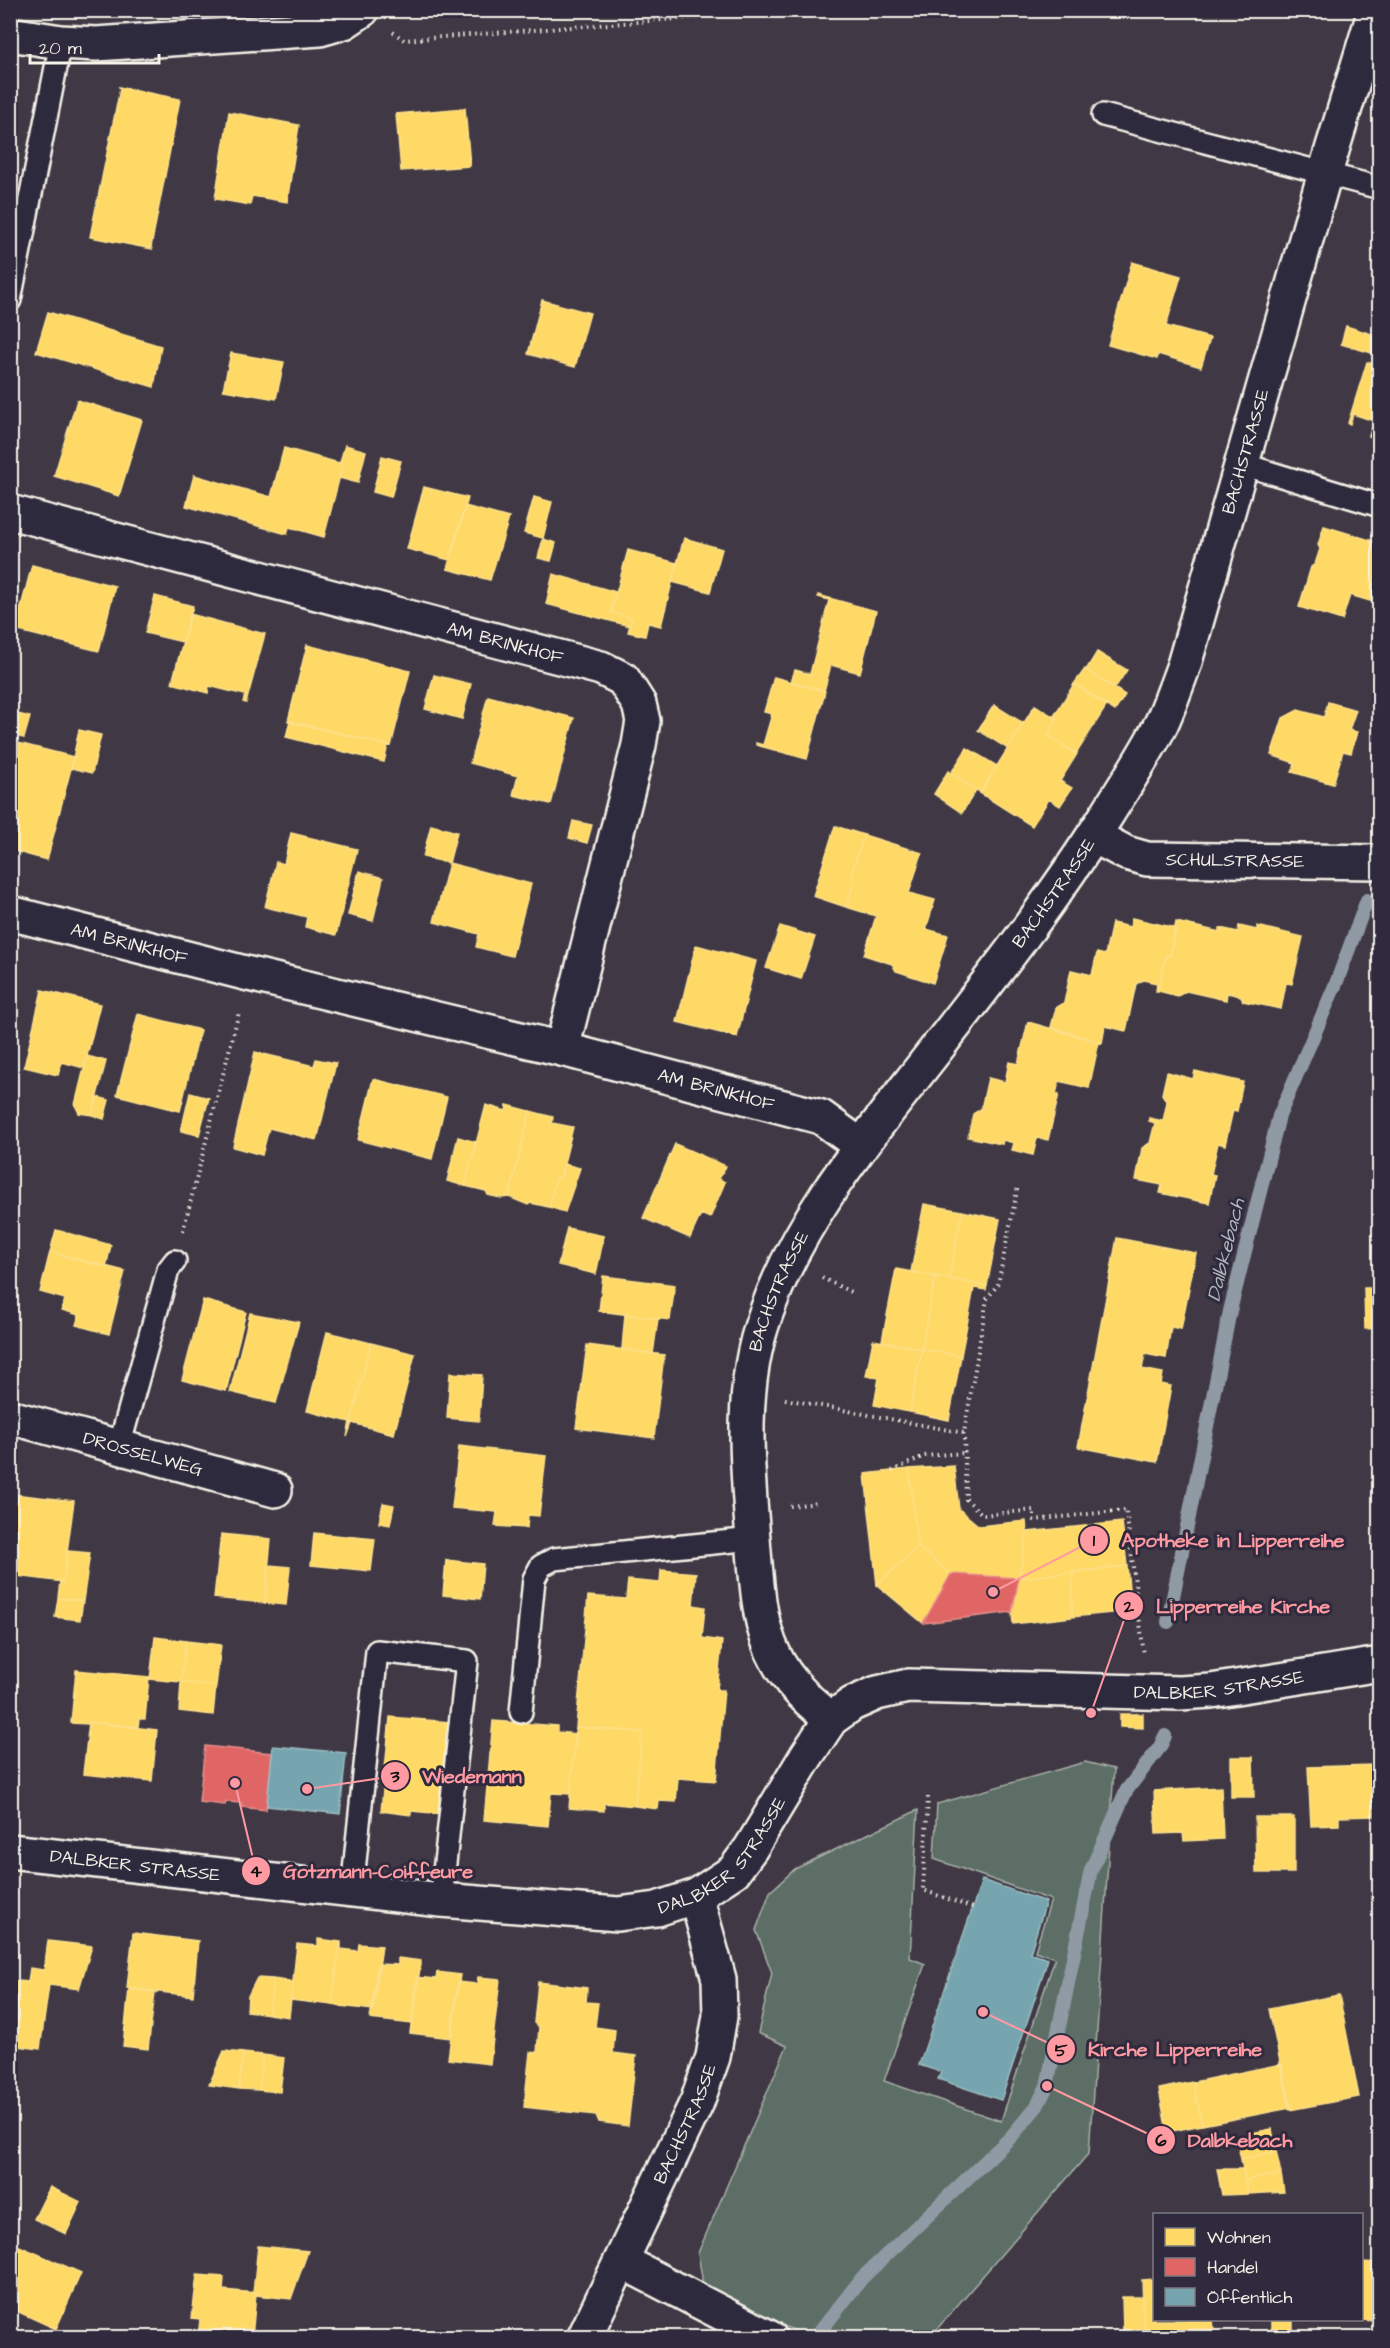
<svg xmlns="http://www.w3.org/2000/svg" width="1390" height="2348" viewBox="0 0 1390 2348" font-family="'Architects Daughter',sans-serif">
<rect width="100%" height="100%" fill="#403945"/>
<filter id="ink" filterUnits="userSpaceOnUse"><feTurbulence type="fractalNoise" baseFrequency=".0167" numOctaves="2"/><feDisplacementMap in="SourceGraphic" scale="12" xChannelSelector="R" yChannelSelector="G"/><feConvolveMatrix kernelMatrix="1 2 1 2 8 2 1 2 1" color-interpolation-filters="sRGB"/></filter>
<g filter="url(#ink)">
<path fill="#5b6e66" stroke="#a8b0a7" stroke-width="1.5" d="M 1085,1762 L 1114,1769 L 1089,2153 L 930,2337 L 810,2337 L 786,2327 L 703,2284 L 698,2253 L 787,2046 L 758,2033 L 772,1973 L 756,1930 L 770,1892 L 795,1869 L 918,1810 L 910,1958 L 925,1964 L 884,2081 L 1001,2121 L 1055,1958 L 1035,1951 L 1051,1900 L 934,1859 L 937,1804 Z"/>
<path fill="#ffd966" stroke="#fce08d" stroke-width="1.5" d="M 119,87 L 180,99 L 151,247 L 152,249 L 90,237 L 120,89 Z
M 465,108 L 470,166 L 401,171 L 396,114 Z
M 229,112 L 299,125 L 287,202 L 252,196 L 250,205 L 215,199 Z
M 1132,262 L 1181,276 L 1166,326 L 1210,338 L 1201,367 L 1158,354 L 1157,359 L 1108,345 Z
M 542,300 L 590,313 L 575,367 L 528,354 Z
M 48,312 L 161,346 L 154,387 L 36,352 Z
M 1346,326 L 1378,336 L 1372,353 L 1341,344 Z
M 1378,336 L 1380,336 L 1380,355 L 1372,353 Z
M 231,353 L 284,362 L 276,399 L 223,390 Z
M 1367,362 L 1380,366 L 1380,440 L 1369,436 L 1374,421 L 1353,414 L 1350,424 L 1348,423 Z
M 77,400 L 142,420 L 119,496 L 54,476 Z
M 345,445 L 366,451 L 358,483 L 339,478 L 343,464 L 340,462 Z
M 284,448 L 343,464 L 324,537 L 289,527 L 287,534 L 186,506 L 194,475 L 271,497 Z
M 382,456 L 401,461 L 391,497 L 373,492 Z
M 424,487 L 468,498 L 450,560 L 407,549 Z
M 534,497 L 552,502 L 543,538 L 524,533 Z
M 465,506 L 509,518 L 490,580 L 447,569 Z
M 1324,526 L 1380,543 L 1380,604 L 1350,595 L 1342,620 L 1299,607 L 1311,567 L 1315,564 L 1320,549 L 1318,545 Z
M 684,538 L 722,549 L 710,592 L 672,582 Z
M 543,539 L 556,543 L 551,561 L 538,558 Z
M 628,550 L 677,563 L 661,626 L 648,623 L 645,636 L 628,632 L 632,618 L 611,612 Z
M 32,565 L 115,586 L 99,651 L 15,630 Z
M 553,574 L 616,592 L 611,612 L 632,618 L 630,626 L 546,604 Z
M 818,595 L 876,611 L 860,673 L 831,665 L 824,691 L 791,682 L 795,670 L 810,674 L 829,600 L 818,597 Z
M 155,596 L 193,606 L 183,642 L 145,633 Z
M 190,614 L 265,634 L 246,703 L 243,702 L 245,695 L 209,686 L 208,693 L 172,683 Z
M 307,645 L 410,671 L 391,746 L 288,721 Z
M 1097,652 L 1127,670 L 1115,688 L 1086,670 Z
M 1085,669 L 1125,695 L 1115,711 L 1074,684 Z
M 434,675 L 471,684 L 462,719 L 425,709 Z
M 774,677 L 825,691 L 807,759 L 756,745 L 756,743 L 763,745 L 772,714 L 764,712 Z
M 1074,684 L 1107,705 L 1076,754 L 1047,735 L 1057,719 L 1054,716 Z
M 488,696 L 574,718 L 551,804 L 513,795 L 518,776 L 470,763 Z
M 1328,702 L 1356,710 L 1349,730 L 1357,732 L 1351,753 L 1343,751 L 1333,784 L 1292,772 L 1295,763 L 1271,755 L 1283,718 L 1298,710 L 1324,717 Z
M 994,705 L 1023,723 L 1008,749 L 978,730 Z
M 1035,705 L 1057,719 L 1047,735 L 1077,754 L 1060,781 L 1072,788 L 1060,806 L 1049,799 L 1032,826 L 980,793 Z
M 10,712 L 30,717 L 24,738 L 10,735 Z
M 290,721 L 388,745 L 384,762 L 286,737 Z
M 79,730 L 101,735 L 92,773 L 71,768 Z
M 10,741 L 74,757 L 47,860 L 10,850 Z
M 967,748 L 997,766 L 981,793 L 951,773 Z
M 948,771 L 976,790 L 962,813 L 934,794 Z
M 573,821 L 592,825 L 587,843 L 569,838 Z
M 431,825 L 457,832 L 449,863 L 423,857 Z
M 835,826 L 864,835 L 852,872 L 855,879 L 846,907 L 813,896 Z
M 291,833 L 357,849 L 336,935 L 305,927 L 307,917 L 265,907 L 276,862 L 284,864 Z
M 864,835 L 922,853 L 909,893 L 935,900 L 926,929 L 948,935 L 933,983 L 896,971 L 892,964 L 864,955 L 876,916 L 846,907 L 855,879 L 852,872 Z
M 449,863 L 531,884 L 512,956 L 476,947 L 479,934 L 434,922 Z
M 359,871 L 383,878 L 373,921 L 348,915 Z
M 1132,918 L 1176,928 L 1170,956 L 1166,955 L 1158,991 L 1156,991 L 1157,983 L 1143,980 L 1136,984 L 1126,1031 L 1105,1026 L 1102,1043 L 1051,1027 L 1056,1008 L 1064,1003 L 1071,970 L 1092,975 L 1097,953 L 1105,955 L 1112,923 L 1130,927 Z
M 1176,922 L 1220,932 L 1220,928 L 1238,932 L 1239,926 L 1257,930 L 1257,926 L 1303,937 L 1292,984 L 1286,983 L 1281,1009 L 1243,1001 L 1241,996 L 1227,993 L 1226,1000 L 1186,991 L 1178,996 L 1158,991 L 1166,955 L 1170,956 Z
M 780,926 L 815,937 L 801,979 L 766,968 Z
M 696,945 L 756,961 L 737,1037 L 677,1022 Z
M 42,990 L 100,1004 L 84,1068 L 62,1062 L 58,1075 L 24,1067 Z
M 138,1014 L 200,1030 L 180,1111 L 117,1095 Z
M 1028,1022 L 1099,1042 L 1089,1088 L 1059,1081 L 1056,1094 L 1059,1094 L 1048,1140 L 1037,1138 L 1033,1155 L 1012,1150 L 1014,1143 L 1003,1140 L 1002,1144 L 968,1137 L 973,1114 L 981,1109 L 988,1078 L 1005,1082 L 1009,1062 L 1018,1064 Z
M 255,1052 L 314,1066 L 316,1059 L 336,1063 L 317,1140 L 269,1128 L 262,1155 L 233,1147 Z
M 87,1056 L 106,1061 L 92,1115 L 79,1113 L 75,1105 Z
M 1195,1071 L 1243,1082 L 1237,1111 L 1233,1110 L 1225,1145 L 1218,1143 L 1211,1174 L 1215,1175 L 1209,1203 L 1160,1193 L 1162,1185 L 1136,1180 L 1142,1148 L 1150,1143 L 1155,1123 L 1149,1121 L 1149,1118 L 1163,1121 L 1167,1102 L 1162,1094 L 1167,1072 L 1193,1079 Z
M 373,1079 L 447,1097 L 432,1159 L 358,1140 Z
M 190,1093 L 209,1098 L 199,1135 L 181,1131 Z
M 97,1097 L 109,1100 L 104,1119 L 92,1115 Z
M 486,1105 L 506,1111 L 507,1105 L 530,1111 L 509,1197 L 501,1198 L 488,1195 L 486,1191 L 465,1186 Z
M 530,1111 L 553,1117 L 552,1123 L 573,1127 L 560,1179 L 556,1178 L 549,1207 L 531,1203 L 528,1205 L 509,1197 Z
M 458,1137 L 476,1142 L 465,1186 L 447,1181 Z
M 675,1144 L 726,1166 L 719,1179 L 725,1182 L 710,1218 L 701,1214 L 690,1238 L 643,1218 Z
M 564,1164 L 580,1168 L 565,1212 L 549,1207 L 556,1178 L 560,1179 Z
M 924,1204 L 962,1211 L 949,1279 L 911,1272 Z
M 962,1211 L 1000,1219 L 987,1286 L 949,1279 Z
M 567,1228 L 604,1236 L 596,1274 L 558,1265 Z
M 56,1230 L 111,1245 L 106,1267 L 50,1252 Z
M 1117,1238 L 1196,1253 L 1181,1329 L 1171,1327 L 1166,1358 L 1145,1354 L 1142,1369 L 1163,1373 L 1161,1384 L 1171,1386 L 1157,1462 L 1078,1447 Z
M 50,1252 L 125,1271 L 109,1334 L 76,1325 L 79,1315 L 62,1310 L 65,1299 L 40,1292 Z
M 896,1269 L 935,1276 L 922,1349 L 882,1341 Z
M 603,1276 L 675,1285 L 670,1320 L 599,1311 Z
M 935,1276 L 987,1286 L 986,1290 L 974,1288 L 961,1356 L 922,1349 Z
M 1364,1288 L 1380,1288 L 1380,1328 L 1365,1329 Z
M 203,1300 L 246,1312 L 226,1391 L 182,1380 Z
M 250,1313 L 299,1322 L 276,1403 L 230,1392 Z
M 625,1314 L 658,1319 L 653,1354 L 622,1349 Z
M 327,1332 L 371,1343 L 347,1437 L 350,1422 L 307,1411 Z
M 873,1340 L 922,1349 L 910,1412 L 874,1405 L 879,1378 L 866,1376 Z
M 371,1343 L 415,1354 L 394,1434 L 352,1423 L 347,1437 Z
M 587,1345 L 664,1355 L 654,1438 L 576,1428 Z
M 922,1349 L 961,1356 L 949,1420 L 910,1412 Z
M 450,1373 L 482,1375 L 479,1421 L 447,1418 Z
M 459,1446 L 546,1456 L 539,1516 L 528,1515 L 527,1528 L 495,1526 L 497,1512 L 452,1508 Z
M 954,1466 L 959,1509 L 979,1526 L 1026,1521 L 1027,1532 L 1019,1578 L 951,1574 L 918,1547 L 909,1469 Z
M 909,1469 L 918,1547 L 877,1585 L 865,1474 Z
M 13,1494 L 74,1501 L 63,1582 L 10,1575 L 10,1512 Z
M 383,1503 L 394,1505 L 390,1525 L 379,1523 Z
M 1122,1522 L 1127,1566 L 1019,1578 L 1027,1532 Z
M 314,1533 L 375,1539 L 371,1571 L 311,1565 Z
M 221,1534 L 271,1539 L 265,1603 L 214,1598 Z
M 918,1547 L 951,1574 L 923,1623 L 877,1585 Z
M 68,1551 L 90,1553 L 83,1601 L 58,1598 L 60,1581 L 63,1582 Z
M 446,1560 L 483,1564 L 480,1599 L 443,1595 Z
M 269,1565 L 290,1567 L 286,1605 L 265,1603 Z
M 1127,1566 L 1131,1611 L 1072,1617 L 1073,1572 Z
M 661,1570 L 696,1573 L 693,1605 L 705,1607 L 702,1638 L 722,1641 L 717,1690 L 724,1690 L 716,1781 L 678,1778 L 676,1802 L 659,1801 L 658,1809 L 635,1806 L 642,1732 L 576,1727 L 588,1596 L 626,1599 L 628,1580 L 660,1583 Z
M 1073,1572 L 1072,1617 L 1013,1624 L 1012,1612 L 1019,1578 Z
M 58,1598 L 83,1601 L 80,1620 L 55,1617 Z
M 155,1637 L 186,1641 L 181,1682 L 150,1679 Z
M 186,1641 L 221,1645 L 216,1686 L 181,1682 Z
M 76,1670 L 149,1677 L 145,1719 L 139,1719 L 138,1727 L 89,1722 L 88,1724 L 71,1723 Z
M 181,1682 L 216,1686 L 213,1715 L 179,1711 Z
M 1120,1714 L 1143,1714 L 1143,1728 L 1120,1727 Z
M 390,1717 L 450,1722 L 441,1814 L 411,1811 L 411,1815 L 381,1811 Z
M 493,1721 L 557,1726 L 557,1732 L 576,1734 L 570,1794 L 551,1793 L 548,1826 L 484,1820 Z
M 89,1722 L 157,1730 L 152,1781 L 83,1774 Z
M 576,1727 L 642,1732 L 635,1806 L 604,1803 L 604,1811 L 569,1808 Z
M 1231,1757 L 1253,1757 L 1254,1797 L 1231,1797 Z
M 1373,1765 L 1374,1816 L 1339,1817 L 1339,1825 L 1311,1826 L 1308,1767 Z
M 1221,1787 L 1223,1839 L 1184,1841 L 1183,1833 L 1156,1834 L 1154,1791 Z
M 1255,1817 L 1294,1817 L 1294,1873 L 1256,1873 Z
M 133,1933 L 198,1941 L 193,1996 L 127,1988 Z
M 318,1939 L 340,1942 L 332,2005 L 291,2000 L 297,1944 L 318,1946 Z
M 48,1941 L 92,1946 L 79,1989 L 49,1985 L 40,2049 L 10,2045 L 10,1980 L 28,1982 L 30,1968 L 44,1970 Z
M 340,1942 L 341,1942 L 341,1949 L 358,1951 L 359,1944 L 382,1946 L 373,2010 L 332,2005 Z
M 398,1958 L 421,1961 L 412,2024 L 370,2019 L 378,1964 L 398,1965 Z
M 437,1972 L 460,1975 L 451,2038 L 410,2033 L 417,1977 L 436,1979 Z
M 478,1977 L 500,1979 L 490,2064 L 448,2059 L 458,1982 L 477,1984 Z
M 257,1978 L 273,1979 L 269,2014 L 247,2011 L 248,1996 Z
M 273,1979 L 293,1982 L 289,2017 L 269,2014 Z
M 538,1982 L 587,1988 L 586,2002 L 598,2003 L 595,2027 L 615,2030 L 613,2053 L 636,2056 L 628,2126 L 599,2122 L 596,2115 L 524,2107 L 530,2052 L 537,2053 L 539,2027 L 534,2023 Z
M 129,1989 L 155,1992 L 148,2049 L 123,2046 Z
M 1339,1995 L 1359,2097 L 1290,2110 L 1269,2009 Z
M 224,2051 L 243,2053 L 239,2089 L 209,2085 Z
M 243,2053 L 263,2055 L 259,2090 L 239,2089 Z
M 263,2055 L 284,2058 L 280,2092 L 259,2090 Z
M 1282,2064 L 1291,2108 L 1202,2125 L 1193,2082 Z
M 1193,2082 L 1202,2125 L 1167,2132 L 1159,2089 Z
M 1272,2129 L 1276,2151 L 1241,2159 L 1236,2136 Z
M 1276,2151 L 1281,2174 L 1245,2180 L 1241,2159 Z
M 1217,2169 L 1243,2169 L 1248,2194 L 1222,2195 Z
M 1281,2174 L 1284,2192 L 1248,2194 L 1245,2180 Z
M 50,2187 L 81,2202 L 66,2234 L 34,2219 Z
M 10,2242 L 81,2273 L 56,2329 L 10,2308 Z
M 258,2246 L 308,2251 L 291,2299 L 256,2295 L 256,2293 L 253,2293 Z
M 1362,2262 L 1380,2263 L 1380,2321 L 1358,2320 L 1362,2320 Z
M 197,2275 L 224,2277 L 223,2290 L 256,2293 L 252,2338 L 198,2338 L 200,2319 L 192,2318 Z
M 1154,2279 L 1154,2320 L 1213,2320 L 1214,2330 L 1144,2333 L 1142,2280 Z
M 1122,2297 L 1142,2297 L 1144,2331 L 1123,2331 Z
M 1271,2320 L 1293,2320 L 1293,2336 L 1271,2336 Z"/>
<path fill="#e06666" stroke="#e6908d" stroke-width="1.5" d="M 951,1574 L 1019,1578 L 1012,1612 L 923,1623 Z
M 205,1746 L 272,1753 L 266,1810 L 242,1807 L 242,1803 L 226,1802 L 225,1805 L 199,1802 Z"/>
<path fill="#76a5af" stroke="#9cbcc0" stroke-width="1.5" d="M 273,1746 L 346,1753 L 340,1814 L 267,1806 Z
M 982,1880 L 1046,1902 L 1030,1953 L 1048,1959 L 1001,2100 L 938,2079 L 941,2072 L 919,2065 Z"/>
<g fill="none" stroke-linecap="round" stroke-linejoin="round">
<path stroke="#8f9aa4" stroke-width="14" d="M 1168,1622 L 1230,1311 L 1279,1116 L 1337,981 L 1367,900
M 819,2333 L 862,2278 L 1011,2137 L 1037,2106 L 1047,2086 L 1091,1870 L 1126,1791 L 1160,1747 L 1165,1736"/>
<g stroke="#f4f1e8" stroke-width="26">
<path id="service" d="M 1103,115 L 1380,188
M 10,300 L 61,42
M 1242,464 L 1380,506
M 119,1447 L 168,1270 L 175,1261
M 521,1712 L 534,1579 L 541,1566 L 554,1559 L 753,1539
M 352,1890 L 377,1651 L 467,1661 L 441,1900"/>
</g>
<g stroke="#f4f1e8" stroke-width="38">
<g id="minor">
<path d="M 10,34 L 61,42 L 96,44 L 320,29 L 344,22 L 362,10"/>
<path id="s1" d="M 10,512 L 601,668 L 623,679 L 639,704 L 643,721 L 639,745 L 562,1049"/>
<path id="s2" d="M 1094,836 L 1126,853 L 1147,859 L 1380,862"/>
<path id="s3" d="M 10,913 L 249,974 L 562,1049 L 821,1117 L 861,1146"/>
<path id="s4" d="M 10,1417 L 275,1490"/>
<path id="s5" d="M 831,1719 C 760,1665 760,1622 753,1539 C 747,1465 739,1387 765,1316 C 798,1221 862,1144 923,1066 C 987,984 1051,903 1106,816 C 1125,785 1146,754 1162,722 C 1170,704 1177,684 1184,665 L 1325,173 L 1375,10"/>
<path id="s6" d="M 10,1851 L 441,1900 L 618,1914 L 657,1909 L 696,1896 L 734,1871 L 751,1848 L 807,1755 L 831,1719 L 852,1704 L 877,1693 L 908,1686 L 1180,1693 L 1211,1691 L 1380,1664"/>
<path d="M 621,2261 L 770,2338"/>
<path id="s7" d="M 584,2338 L 697,2102 L 713,2057 L 720,2016 L 719,1979 L 696,1896"/>
</g>
</g>
<path stroke="#f4f1e8" stroke-width="4" stroke-dasharray="1.5 4.5" stroke-linecap="butt" d="M 393,32 L 404,40 L 791,10
M 10,358 L 15,346 L 13,333
M 183,1231 L 239,1012
M 822,1278 L 851,1292
M 785,1399 L 964,1433 L 987,1299 L 998,1284 L 1018,1186
M 964,1433 L 966,1499 L 983,1515 L 1034,1510 L 1034,1520 L 1126,1510 L 1144,1655
M 892,1471 L 924,1456 L 965,1453
M 790,1506 L 819,1503
M 928,1797 L 923,1890 L 973,1908"/>
<use href="#service" stroke="#2f2a3d" stroke-width="21"/>
<use href="#minor" stroke="#2f2a3d" stroke-width="33"/>
</g>
</g>
<g text-anchor="middle" dominant-baseline="central" stroke-width="6" stroke-linejoin="round" paint-order="stroke">
<g font-size="18" fill="#f4f1e8" stroke="#2f2a3d">
<text stroke="none"><textPath href="#s5" startOffset="1430">BACHSTRASSE</textPath></text>
<text stroke="none"><textPath href="#s1" startOffset="512">AM BRINKHOF</textPath></text>
<text stroke="none"><textPath href="#s2" startOffset="146">SCHULSTRASSE</textPath></text>
<text stroke="none"><textPath href="#s5" startOffset="944">BACHSTRASSE</textPath></text>
<text stroke="none"><textPath href="#s3" startOffset="123">AM BRINKHOF</textPath></text>
<text stroke="none"><textPath href="#s3" startOffset="728">AM BRINKHOF</textPath></text>
<text stroke="none"><textPath href="#s5" startOffset="458">BACHSTRASSE</textPath></text>
<text stroke="none"><textPath href="#s4" startOffset="138">DROSSELWEG</textPath></text>
<text stroke="none"><textPath href="#s6" startOffset="1314">DALBKER STRASSE</textPath></text>
<text stroke="none"><textPath href="#s6" startOffset="738">DALBKER STRASSE</textPath></text>
<text stroke="none"><textPath href="#s6" startOffset="126">DALBKER STRASSE</textPath></text>
<text stroke="none"><textPath href="#s7" startOffset="237">BACHSTRASSE</textPath></text>
</g>
<g font-size="20" font-style="italic" fill="#b1b7bb" stroke="#2f2a3d">
<text transform="translate(1226 1250) rotate(-76)">Dalbkebach</text>
</g>
</g>
<path fill="none" stroke="#ff9aa2" stroke-width="2" d="M993 1592L1094 1540M1091 1713L1129 1606M307 1789L395 1776M235 1783L256 1871M983 2012L1061 2049M1047 2086L1161 2140"/>
<g fill="#ff9aa2" stroke="#2f2a3d" stroke-width="2">
<circle cx="993" cy="1592" r="6"/>
<circle cx="1091" cy="1713" r="6"/>
<circle cx="307" cy="1789" r="6"/>
<circle cx="235" cy="1783" r="6"/>
<circle cx="983" cy="2012" r="6"/>
<circle cx="1047" cy="2086" r="6"/>
<circle cx="1094" cy="1540" r="15"/>
<circle cx="1129" cy="1606" r="15"/>
<circle cx="395" cy="1776" r="15"/>
<circle cx="256" cy="1871" r="15"/>
<circle cx="1061" cy="2049" r="15"/>
<circle cx="1161" cy="2140" r="15"/>
</g>
<g font-size="18" text-anchor="middle" font-weight="bold" fill="#111">
<text x="1094" y="1546">1</text>
<text x="1129" y="1612">2</text>
<text x="395" y="1782">3</text>
<text x="256" y="1877">4</text>
<text x="1061" y="2056">5</text>
<text x="1161" y="2146">6</text>
</g>
<g font-size="20" text-anchor="middle" font-weight="bold" fill="#ff9aa2" stroke="#2f2a3d" stroke-width="6" stroke-linejoin="round" paint-order="stroke">
<text x="1233" y="1547">Apotheke in Lipperreihe</text>
<text x="1243" y="1613">Lipperreihe Kirche</text>
<text x="472" y="1783">Wiedemann</text>
<text x="378" y="1878">Gotzmann-Coiffeure</text>
<text x="1175" y="2056">Kirche Lipperreihe</text>
<text x="1240" y="2147">Dalbkebach</text>
</g>
<rect width="1390" height="2348" fill="none" stroke="#2f2a3d" stroke-width="36"/>
<rect x="18" y="18" width="1354" height="2312" fill="none" stroke="#f4f1e8" stroke-width="2" filter="url(#ink)"/>
<rect x="1153" y="2213" width="210" height="108" fill="#2f2a3d" stroke="#7e7a81" stroke-width="1.5"/>
<rect x="1165" y="2228" width="30" height="18" fill="#ffd966" stroke="#7e7a81" stroke-width="1.5"/>
<text x="1207" y="2243" font-size="18" fill="#f4f1e8">Wohnen</text>
<rect x="1165" y="2258" width="30" height="18" fill="#e06666" stroke="#7e7a81" stroke-width="1.5"/>
<text x="1207" y="2273" font-size="18" fill="#f4f1e8">Handel</text>
<rect x="1165" y="2288" width="30" height="18" fill="#76a5af" stroke="#7e7a81" stroke-width="1.5"/>
<text x="1207" y="2303" font-size="18" fill="#f4f1e8">Öffentlich</text>
<path d="M30 54v9h129v-9" fill="none" stroke="#f4f1e8" stroke-width="3"/>
<text x="39" y="54" font-size="18" fill="#f4f1e8" stroke="#2f2a3d" stroke-width="4.5" paint-order="stroke">20 m</text>
</svg>
